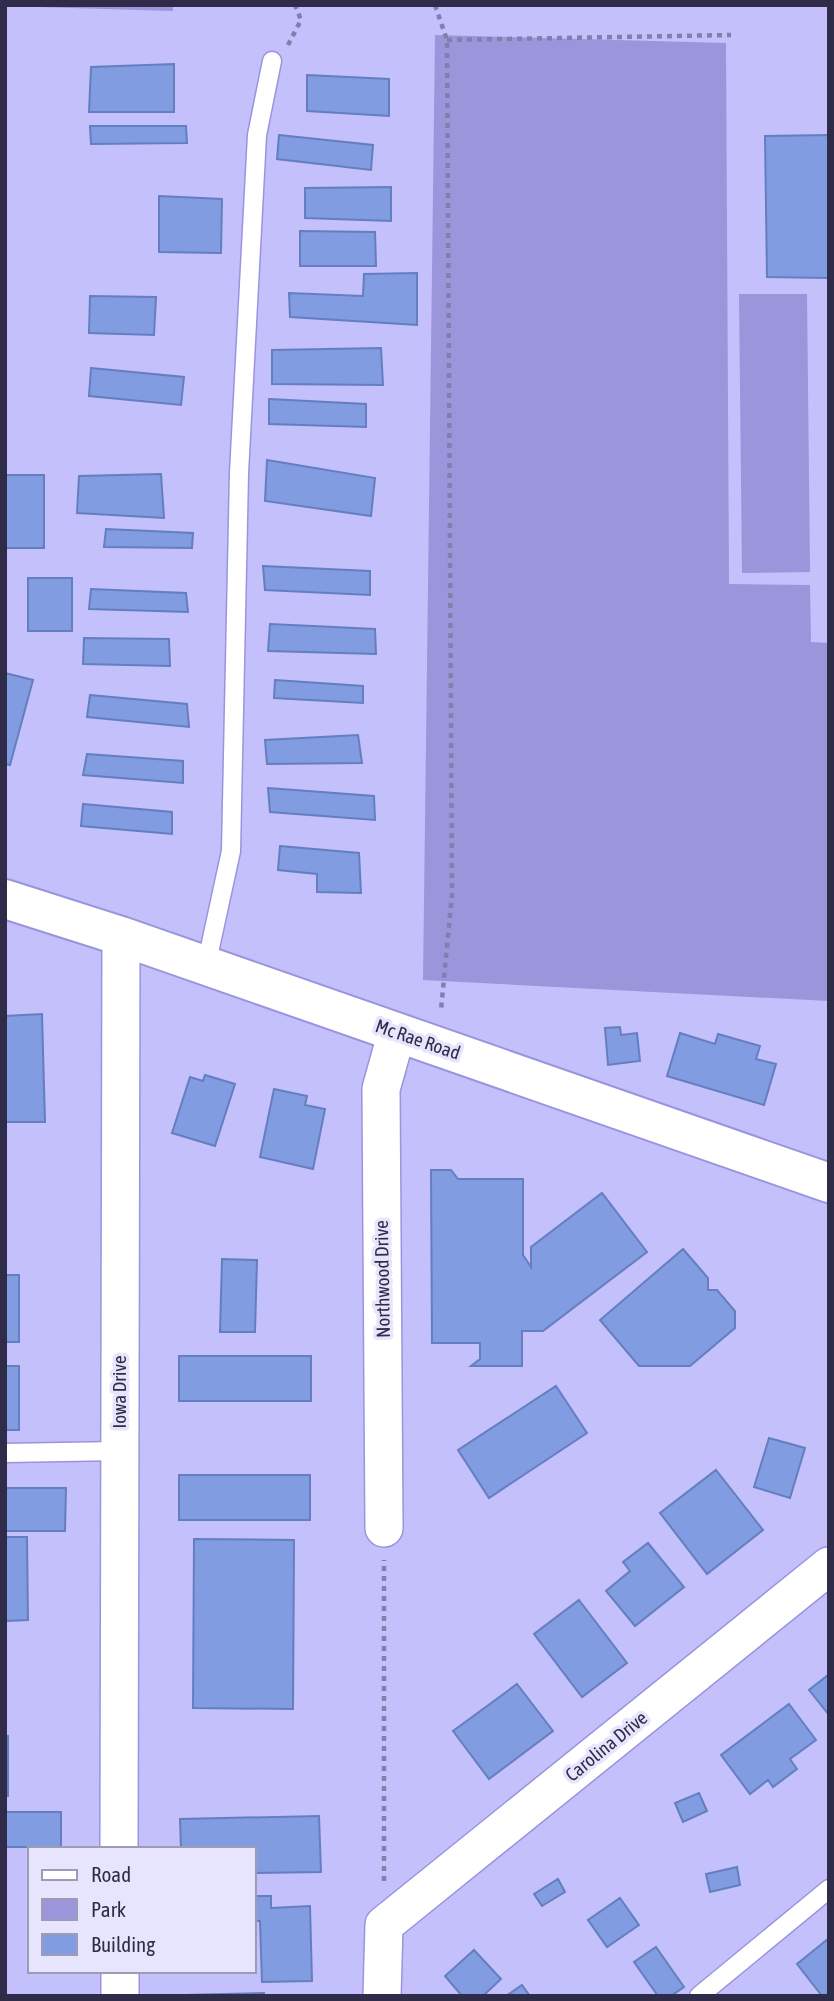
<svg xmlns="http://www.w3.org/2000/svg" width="834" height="2001" viewBox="0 0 834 2001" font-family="'Asap Condensed',sans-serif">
<rect width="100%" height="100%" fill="#c3c0fc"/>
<path fill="#9b95db" d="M 173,5 L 173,11 L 5,6 L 5,5 Z
M 435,35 L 726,43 L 729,584 L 810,585 L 811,642 L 829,643 L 829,1001 L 423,980 Z
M 739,294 L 807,294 L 810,572 L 742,573 Z"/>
<path fill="#819ce0" stroke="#647ebf" stroke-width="2" d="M 174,64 L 174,112 L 89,112 L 91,67 Z
M 307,75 L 389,79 L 389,116 L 307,111 Z
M 90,126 L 186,126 L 187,143 L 91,144 Z
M 279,135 L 373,145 L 371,170 L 277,159 Z
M 829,135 L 829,278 L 767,277 L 765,136 Z
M 391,187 L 391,221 L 305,218 L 305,188 Z
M 159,196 L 222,199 L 221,253 L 159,252 Z
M 300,231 L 375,232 L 376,266 L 300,266 Z
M 417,273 L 417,325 L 290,317 L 289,293 L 363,296 L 364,274 Z
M 90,296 L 156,297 L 154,335 L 89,333 Z
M 381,348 L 383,385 L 272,384 L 272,350 Z
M 91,368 L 184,377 L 181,405 L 89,396 Z
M 269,399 L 366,404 L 366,427 L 269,424 Z
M 267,460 L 375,478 L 371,516 L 265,501 Z
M 161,474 L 164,518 L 77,513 L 79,476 Z
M 5,475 L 44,475 L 44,548 L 5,548 Z
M 106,529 L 193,533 L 192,548 L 104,547 Z
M 263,566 L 370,571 L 370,595 L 265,590 Z
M 28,578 L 72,578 L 72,631 L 28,631 Z
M 91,589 L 186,593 L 188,612 L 89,609 Z
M 270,624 L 375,629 L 376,654 L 268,651 Z
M 84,638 L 169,639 L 170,666 L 83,664 Z
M 5,673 L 33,680 L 10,765 L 5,764 Z
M 275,680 L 363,686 L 363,703 L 274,698 Z
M 90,695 L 187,704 L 189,727 L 87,717 Z
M 358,735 L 362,763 L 267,764 L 265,740 Z
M 87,754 L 183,761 L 183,783 L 83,775 Z
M 268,788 L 374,796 L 375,820 L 270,812 Z
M 83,804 L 172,812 L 172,834 L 81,826 Z
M 280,846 L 359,853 L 361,893 L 317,892 L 317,874 L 278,870 Z
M 42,1014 L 45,1122 L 5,1122 L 5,1016 Z
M 620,1027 L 621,1035 L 637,1033 L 640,1061 L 608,1065 L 605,1028 Z
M 680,1033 L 715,1044 L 718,1034 L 760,1046 L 756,1059 L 776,1064 L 764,1105 L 667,1076 Z
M 205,1075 L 235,1084 L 215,1146 L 172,1133 L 190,1077 L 203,1081 Z
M 274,1089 L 307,1096 L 305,1105 L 325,1109 L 313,1169 L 260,1157 Z
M 431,1170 L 451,1170 L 458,1179 L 523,1179 L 523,1255 L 531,1267 L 531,1247 L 602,1193 L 647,1252 L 543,1331 L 522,1331 L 522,1366 L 471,1366 L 480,1359 L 480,1343 L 432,1343 Z
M 683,1249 L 708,1278 L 708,1290 L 717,1290 L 735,1311 L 735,1328 L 690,1366 L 639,1366 L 600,1320 Z
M 222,1259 L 257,1260 L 255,1332 L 220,1332 Z
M 5,1275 L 19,1275 L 19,1342 L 5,1342 Z
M 179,1356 L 311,1356 L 311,1401 L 179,1401 Z
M 5,1366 L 19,1366 L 19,1430 L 5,1430 Z
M 556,1386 L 587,1433 L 489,1498 L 458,1450 Z
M 769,1438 L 805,1448 L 790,1498 L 754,1487 Z
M 716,1470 L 763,1530 L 707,1574 L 660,1513 Z
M 179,1475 L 310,1475 L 310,1520 L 179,1520 Z
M 5,1488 L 66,1488 L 65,1531 L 5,1531 Z
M 5,1537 L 27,1537 L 28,1620 L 5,1621 L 5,1696 Z
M 194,1539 L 294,1540 L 293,1709 L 193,1708 Z
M 648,1543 L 684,1587 L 635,1626 L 606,1591 L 630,1571 L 623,1562 Z
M 579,1600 L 627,1663 L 582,1697 L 534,1634 Z
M 828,1675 L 829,1675 L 829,1715 L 809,1690 Z
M 517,1684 L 553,1731 L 489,1779 L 453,1731 Z
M 789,1704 L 816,1740 L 790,1759 L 797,1769 L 773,1787 L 768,1780 L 750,1794 L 721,1755 Z
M 5,1736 L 8,1736 L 8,1796 L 5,1796 Z
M 699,1793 L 707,1811 L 683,1822 L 675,1803 Z
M 5,1812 L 61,1812 L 61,1847 L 5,1847 Z
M 319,1816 L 321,1872 L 254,1873 L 254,1849 L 181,1849 L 180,1819 Z
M 737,1867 L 740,1885 L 710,1892 L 706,1874 Z
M 558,1879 L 565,1892 L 542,1906 L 534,1894 Z
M 254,1896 L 271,1896 L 271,1908 L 310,1906 L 312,1981 L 262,1982 L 260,1921 L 254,1921 Z
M 620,1898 L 639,1925 L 607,1947 L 588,1920 Z
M 829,1938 L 829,1996 L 822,1996 L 797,1964 Z
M 656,1947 L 684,1987 L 671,1996 L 658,1996 L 634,1962 Z
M 474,1950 L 501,1979 L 483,1996 L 462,1996 L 445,1976 Z
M 522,1985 L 530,1996 L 506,1996 Z
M 264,1993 L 264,1996 L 143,1996 Z"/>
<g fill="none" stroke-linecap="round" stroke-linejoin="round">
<g stroke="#9a94dd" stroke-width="21">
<path id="service" d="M 206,966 L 231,851 L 239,473 L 257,135 L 272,61
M 5,1453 L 119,1451
M 699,1996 L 829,1889"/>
</g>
<g stroke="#9a94dd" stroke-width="40">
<path id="minor" d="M 384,1528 L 381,1089 L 397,1032
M 119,1849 L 121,936
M 120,1971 L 120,1996
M 382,1996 L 384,1925 L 829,1566"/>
</g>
<g stroke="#9a94dd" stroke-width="42">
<path id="tertiary" d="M 5,899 L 121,936 L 829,1183"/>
</g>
<path stroke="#827fad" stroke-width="4.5" stroke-dasharray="5 5" stroke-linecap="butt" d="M 435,5 L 447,40 L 452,894 L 441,1010
M 447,40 L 731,35
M 288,45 L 301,20 L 295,5
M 384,1881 L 384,1560"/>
<use href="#service" stroke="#fff" stroke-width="18"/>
<use href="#minor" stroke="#fff" stroke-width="37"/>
<use href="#tertiary" stroke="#fff" stroke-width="38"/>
</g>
<g text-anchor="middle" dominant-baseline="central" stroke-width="7" stroke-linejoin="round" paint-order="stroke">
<g font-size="19" fill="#2f2c4a" stroke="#e6e5fd">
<text transform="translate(418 1039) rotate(19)">Mc Rae Road</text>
<text transform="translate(382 1279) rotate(-91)">Northwood Drive</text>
<text transform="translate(119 1392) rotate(-90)">Iowa Drive</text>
<text transform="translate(606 1746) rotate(-39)">Carolina Drive</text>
</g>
</g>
<rect width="834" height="2001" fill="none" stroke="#2f2c4a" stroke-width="14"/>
<rect x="28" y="1847" width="228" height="126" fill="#e6e5fd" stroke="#9d9bb5" stroke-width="2"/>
<rect x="42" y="1870" width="35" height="10" fill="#ffffff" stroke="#9d9bb5" stroke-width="2"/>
<text x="91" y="1882" font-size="21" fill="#2f2c4a">Road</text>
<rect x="42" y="1899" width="35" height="21" fill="#9b95db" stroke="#9d9bb5" stroke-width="2"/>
<text x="91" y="1917" font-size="21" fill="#2f2c4a">Park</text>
<rect x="42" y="1934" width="35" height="21" fill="#819ce0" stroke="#9d9bb5" stroke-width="2"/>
<text x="91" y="1952" font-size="21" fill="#2f2c4a">Building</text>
</svg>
